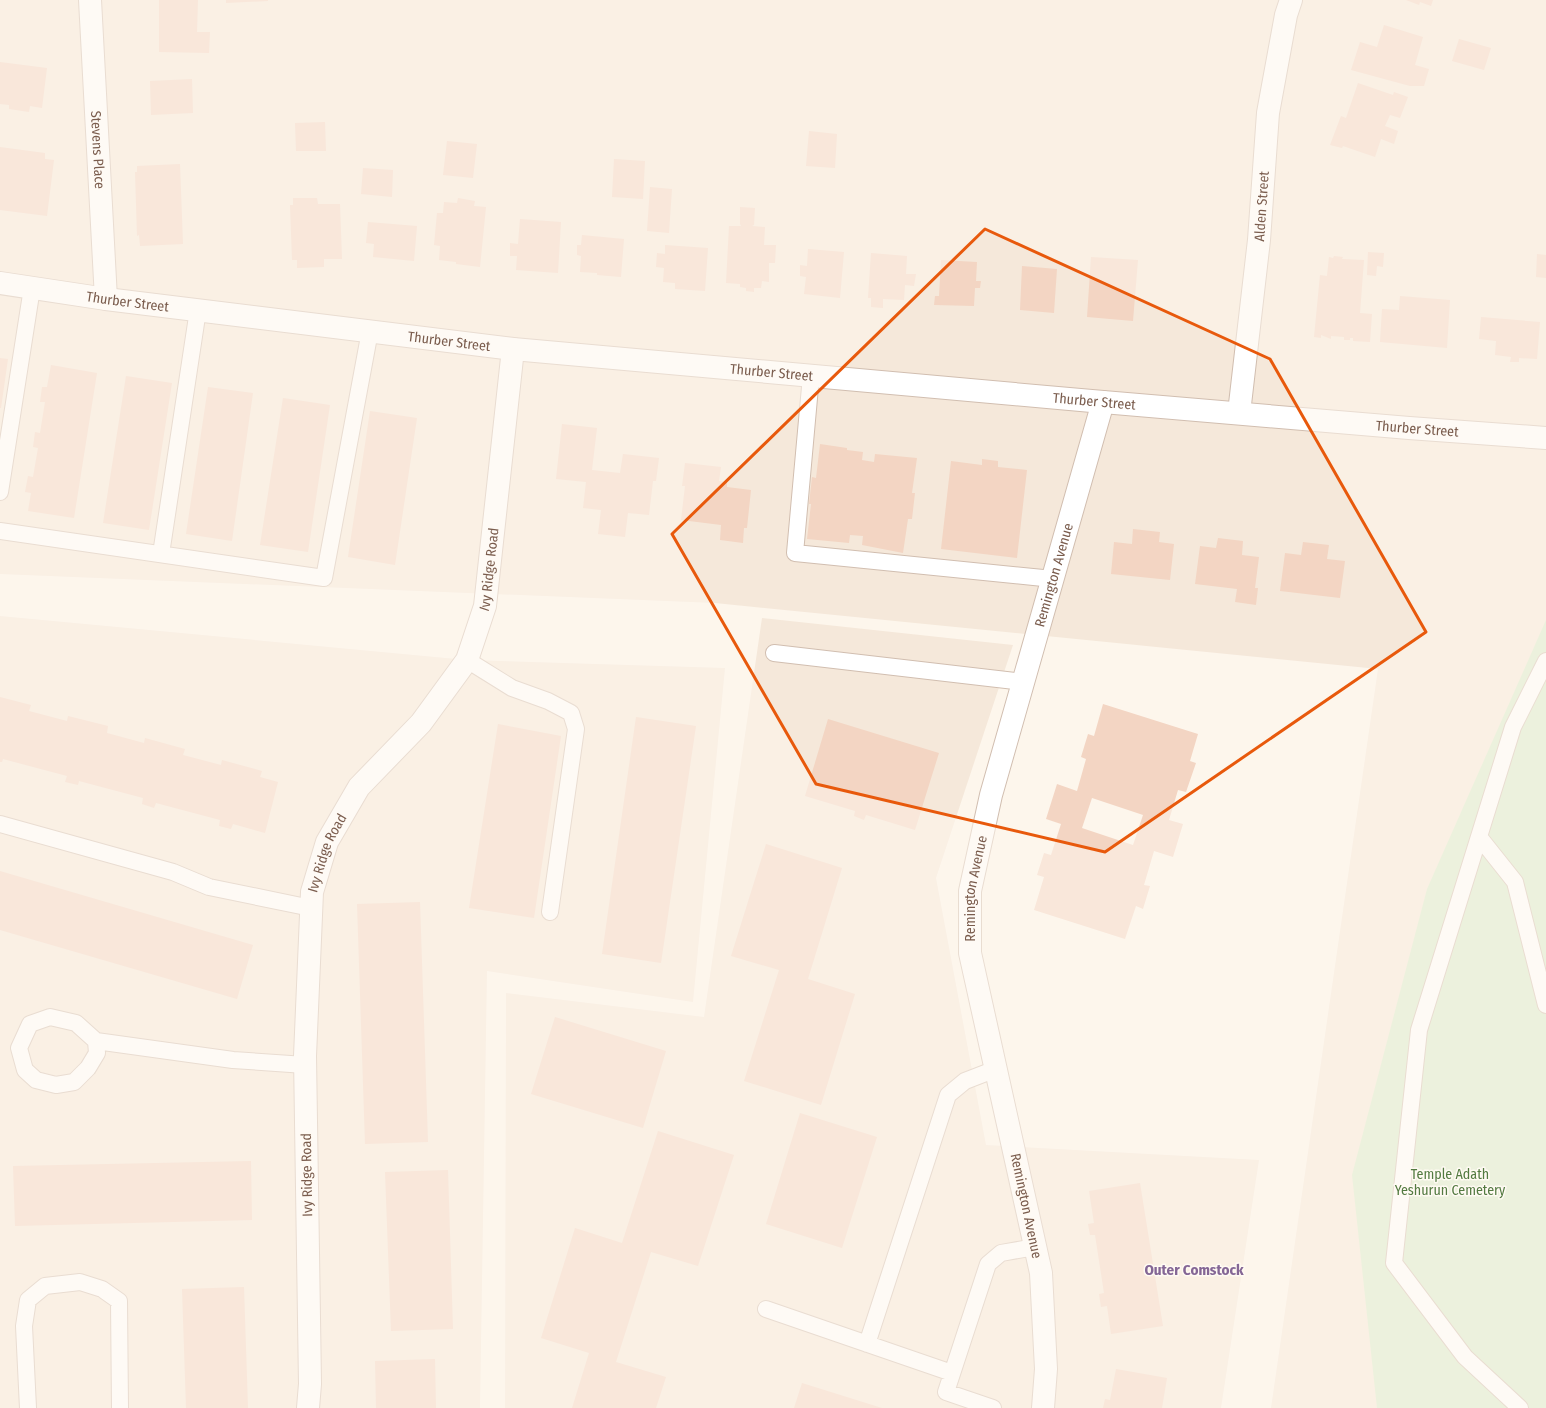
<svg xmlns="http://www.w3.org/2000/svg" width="1546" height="1408" viewBox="0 0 1546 1408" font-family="'Fira Sans Condensed',sans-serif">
<rect width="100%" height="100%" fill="#fdf6ec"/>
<path fill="#f5e8da" d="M 0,0 L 1546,0 L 1546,1408 L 1271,1408 L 1378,669 L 715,603 L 0,574 Z
M 0,616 L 467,660 L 725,668 L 693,1002 L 487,971 L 480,1408 L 0,1408 Z
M 762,618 L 1013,645 L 936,878 L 986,1145 L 1259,1160 L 1221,1408 L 505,1408 L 506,993 L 704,1017 Z"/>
<path fill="#d8ecc9" d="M 1546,620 L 1546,1408 L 1377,1408 L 1352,1175 L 1427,889 Z"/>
<path fill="#f3d5c3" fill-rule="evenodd" d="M 159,0 L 198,0 L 197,32 L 210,32 L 209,53 L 159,52 Z
M 226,0 L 268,0 L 268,1 L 226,3 Z
M 1406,0 L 1433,0 L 1431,6 L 1420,2 L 1419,5 Z
M 1384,25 L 1423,37 L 1415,65 L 1429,69 L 1424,86 L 1410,86 L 1351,70 L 1360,42 L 1377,47 Z
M 1459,39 L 1491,48 L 1484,70 L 1452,61 Z
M 0,62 L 47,68 L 42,108 L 30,106 L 29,112 L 9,109 L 9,105 L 0,104 Z
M 192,79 L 193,113 L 151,115 L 150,81 Z
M 1358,83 L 1393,95 L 1394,92 L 1408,97 L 1400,118 L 1390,115 L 1385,126 L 1398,131 L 1394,144 L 1381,139 L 1375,157 L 1343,146 L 1342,148 L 1330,145 L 1341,116 L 1346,118 Z
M 325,122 L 326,151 L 296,151 L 295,123 Z
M 809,131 L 837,134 L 835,168 L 806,166 Z
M 447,141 L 477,144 L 473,178 L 443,175 Z
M 0,147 L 45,153 L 45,159 L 54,160 L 47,216 L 0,210 Z
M 614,159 L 645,161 L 643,199 L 612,197 Z
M 180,164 L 183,244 L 140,246 L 139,235 L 137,236 L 135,172 L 137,172 L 137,166 Z
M 363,168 L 393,170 L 392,197 L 361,194 Z
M 650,187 L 672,189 L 669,233 L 647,231 Z
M 293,198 L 317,198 L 318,204 L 340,204 L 342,259 L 324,259 L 324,267 L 297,268 L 297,260 L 292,260 L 290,205 L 293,205 Z
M 458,198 L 475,201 L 474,206 L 486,207 L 480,267 L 456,264 L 456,262 L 439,260 L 440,246 L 434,245 L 437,213 L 443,213 L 444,202 L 457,203 Z
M 740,207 L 755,208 L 754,225 L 752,226 L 765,227 L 764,245 L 776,245 L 775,263 L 769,263 L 769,282 L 762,281 L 761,288 L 754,288 L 754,292 L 746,291 L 746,288 L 740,287 L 740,284 L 726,283 L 729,226 L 741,226 L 740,224 Z
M 520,219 L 561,222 L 558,273 L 516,270 L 517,256 L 510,256 L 510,243 L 518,244 Z
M 368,222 L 417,226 L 414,261 L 373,257 L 374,244 L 366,243 Z
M 582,235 L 624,239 L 621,277 L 597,275 L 597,273 L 580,272 L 581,256 L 577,255 L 577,245 L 581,245 Z
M 665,245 L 708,248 L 705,291 L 675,289 L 675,283 L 663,282 L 664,268 L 656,267 L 657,253 L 665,254 Z
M 808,249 L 844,252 L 840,298 L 804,294 L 806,277 L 800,276 L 800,265 L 807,266 Z
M 1368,252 L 1384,253 L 1383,267 L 1377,266 L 1376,276 L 1367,275 Z
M 871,253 L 907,256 L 906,274 L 916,274 L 914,286 L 905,285 L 904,300 L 883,299 L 883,308 L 871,307 L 871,298 L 868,298 Z
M 1537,254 L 1546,255 L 1546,278 L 1536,277 Z
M 1334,256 L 1343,257 L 1342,259 L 1364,260 L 1360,313 L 1372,314 L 1370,342 L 1353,341 L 1353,338 L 1350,338 L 1350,340 L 1344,340 L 1344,337 L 1331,336 L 1331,339 L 1321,335 L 1321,338 L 1314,337 L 1320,275 L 1327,276 L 1329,257 L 1333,258 Z
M 1091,257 L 1138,260 L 1133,321 L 1087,317 Z
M 941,260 L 977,262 L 976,281 L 981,281 L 980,288 L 975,288 L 974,306 L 934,305 L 935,296 L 939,296 Z
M 1022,266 L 1057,269 L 1054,313 L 1020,310 Z
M 1400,296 L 1450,300 L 1447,348 L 1380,342 L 1382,309 L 1399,310 Z
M 1481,317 L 1540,322 L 1537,359 L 1519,358 L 1519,362 L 1510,362 L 1511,357 L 1495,355 L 1496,341 L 1479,339 Z
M 0,358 L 8,359 L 1,408 L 0,408 Z
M 51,365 L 97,373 L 74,518 L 28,511 L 31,493 L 25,492 L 28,476 L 33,477 L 38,448 L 33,447 L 35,432 L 40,433 L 45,402 L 40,402 L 42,387 L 47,387 Z
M 126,376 L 172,383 L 149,530 L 103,523 Z
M 208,387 L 253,393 L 232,541 L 186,534 Z
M 283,398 L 330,405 L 308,552 L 260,545 Z
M 370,411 L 417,418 L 395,565 L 348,557 Z
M 562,424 L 597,428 L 592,470 L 620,473 L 623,454 L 659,458 L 656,481 L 653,481 L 649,515 L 628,513 L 625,537 L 598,534 L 601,510 L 583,508 L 586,482 L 556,479 Z
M 820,444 L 847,448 L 847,450 L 863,452 L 862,460 L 874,462 L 875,454 L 917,458 L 912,493 L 915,493 L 912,519 L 908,519 L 903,553 L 862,545 L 863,536 L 850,535 L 849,543 L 807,539 L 811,504 L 809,504 L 812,477 L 816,478 Z
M 982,459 L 998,461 L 998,467 L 1027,470 L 1017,558 L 941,549 L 951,461 L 982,465 Z
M 685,463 L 721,467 L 719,481 L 727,482 L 727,487 L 751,490 L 747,528 L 744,528 L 743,543 L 720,540 L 721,525 L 681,520 L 685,486 L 682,486 Z
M 1133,529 L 1160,532 L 1159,542 L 1174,544 L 1170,580 L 1111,574 L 1114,542 L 1132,544 Z
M 1218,538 L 1243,541 L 1242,555 L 1259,557 L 1255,588 L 1258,588 L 1256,605 L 1235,602 L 1237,589 L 1195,584 L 1200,546 L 1216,548 Z
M 1303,542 L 1329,545 L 1327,559 L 1345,561 L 1340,598 L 1280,591 L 1285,553 L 1301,555 Z
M 0,697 L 31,705 L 29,711 L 67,721 L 68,716 L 108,726 L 107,733 L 144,743 L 145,738 L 185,749 L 183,755 L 221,765 L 222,760 L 262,771 L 260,777 L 278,782 L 265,833 L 233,824 L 231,829 L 219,826 L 220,820 L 156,803 L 154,808 L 142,804 L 143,798 L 79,781 L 78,785 L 65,782 L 67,776 L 3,759 L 2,762 L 0,762 Z
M 1103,704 L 1198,734 L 1190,761 L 1196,763 L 1186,792 L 1178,790 L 1169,820 L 1183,824 L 1173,857 L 1154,851 L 1144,885 L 1150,886 L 1143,909 L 1136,906 L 1125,939 L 1034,910 L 1044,877 L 1037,875 L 1044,853 L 1051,855 L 1061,824 L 1046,819 L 1057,784 L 1077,791 L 1086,759 L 1081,757 L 1088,734 L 1094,736 ZM 1092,798 L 1143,815 L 1133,845 L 1082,828 Z
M 636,717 L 696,726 L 661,963 L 602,954 Z
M 828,719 L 939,753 L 915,830 L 866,815 L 864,820 L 854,816 L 855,811 L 805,796 Z
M 498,724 L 561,736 L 534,918 L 469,908 Z
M 766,844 L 842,868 L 808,979 L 855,994 L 821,1105 L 744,1081 L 779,970 L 731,956 Z
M 0,871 L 253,945 L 237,999 L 0,930 Z
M 420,902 L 428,1142 L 365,1144 L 357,904 Z
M 555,1017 L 666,1051 L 643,1128 L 531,1094 Z
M 800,1113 L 877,1137 L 842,1248 L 766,1224 Z
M 658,1131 L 734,1155 L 698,1266 L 651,1252 L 616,1362 L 666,1377 L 656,1408 L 572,1408 L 589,1353 L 541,1338 L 575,1228 L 622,1243 Z
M 251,1161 L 252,1220 L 15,1226 L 13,1166 Z
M 448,1170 L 453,1329 L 391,1331 L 385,1172 Z
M 1140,1183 L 1163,1326 L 1111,1334 L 1107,1306 L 1101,1307 L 1099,1294 L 1104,1293 L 1095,1235 L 1090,1235 L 1088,1224 L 1094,1223 L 1089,1191 Z
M 244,1287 L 248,1408 L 186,1408 L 182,1289 Z
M 435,1359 L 436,1408 L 376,1408 L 375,1361 Z
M 1116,1369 L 1167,1378 L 1162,1408 L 1103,1408 L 1105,1399 L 1110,1400 Z
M 802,1383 L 882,1408 L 794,1408 Z"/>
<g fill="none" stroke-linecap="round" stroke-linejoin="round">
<g stroke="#d1beb0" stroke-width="18">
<path id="service" d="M 811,376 L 795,553 L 1053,579
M 0,492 L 32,288
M 0,531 L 324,578 L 370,331
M 161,554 L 198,310
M 774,653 L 1023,682
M 467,660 L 512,688 L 548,701 L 571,713 L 576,729 L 550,912
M 0,824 L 173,872 L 209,887 L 311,908
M 1480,838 L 1515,882 L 1546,1005
M 96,1041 L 97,1053 L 88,1068 L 74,1082 L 56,1085 L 36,1080 L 25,1070 L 19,1048 L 30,1024 L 50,1017 L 76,1023 L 96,1041 L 233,1060 L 305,1065
M 766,1309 L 952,1373
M 867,1344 L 948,1095 L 965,1081 L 996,1069
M 28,1408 L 24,1326 L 28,1300 L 45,1286 L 80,1282 L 102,1289 L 119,1301 L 120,1408
M 993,1408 L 946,1392 L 988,1264 L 1001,1253 L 1035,1247
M 1520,1408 L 1465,1357 L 1394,1263 L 1419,1030 L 1513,727 L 1546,661"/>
</g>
<g stroke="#d1beb0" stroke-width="24">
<g id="minor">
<path id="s1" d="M 90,0 L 106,299"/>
<path id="s2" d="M 1239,413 L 1259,240 L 1268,113 L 1286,15 L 1291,0"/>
<path id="s3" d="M 308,1408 L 310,1384 L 305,1056 L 312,892 L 327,842 L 359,787 L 421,723 L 467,660 L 485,606 L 513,349"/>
<path id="s4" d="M 1043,1408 L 1046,1369 L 1041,1273 L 970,953 L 970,891 L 991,795 L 1103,402"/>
</g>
</g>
<g stroke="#d1beb0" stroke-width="24">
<g id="tertiary">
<path id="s5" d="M 0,283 L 106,299 L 513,349 L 1103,402 L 1409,428 L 1546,438"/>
</g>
</g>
<use href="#service" stroke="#fff" stroke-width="16"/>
<use href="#minor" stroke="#fff" stroke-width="22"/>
<use href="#tertiary" stroke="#fff" stroke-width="22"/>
</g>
<path d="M0 0H1546V1408H0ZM 985,229 L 1270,359 L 1426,632 L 1105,852 L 816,784 L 672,534 Z" fill="#fdf6ec" fill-opacity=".55" fill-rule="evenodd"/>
<path fill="none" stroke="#e8590c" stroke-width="3" stroke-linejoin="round" d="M 985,229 L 1270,359 L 1426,632 L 1105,852 L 816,784 L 672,534 Z"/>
<g text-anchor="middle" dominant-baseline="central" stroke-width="3" stroke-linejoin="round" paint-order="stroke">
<g font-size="14" fill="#7a5c4d" stroke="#fffaf3">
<text stroke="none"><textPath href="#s1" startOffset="150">Stevens Place</textPath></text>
<text stroke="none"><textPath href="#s2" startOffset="208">Alden Street</textPath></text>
<text stroke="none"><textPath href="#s5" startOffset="129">Thurber Street</textPath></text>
<text stroke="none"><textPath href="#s5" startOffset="453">Thurber Street</textPath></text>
<text stroke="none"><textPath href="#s5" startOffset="777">Thurber Street</textPath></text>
<text stroke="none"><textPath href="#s5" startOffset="1101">Thurber Street</textPath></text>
<text stroke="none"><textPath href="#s5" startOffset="1425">Thurber Street</textPath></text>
<text stroke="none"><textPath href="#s3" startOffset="893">Ivy Ridge Road</textPath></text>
<text stroke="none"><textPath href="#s4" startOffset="852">Remington Avenue</textPath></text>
<text stroke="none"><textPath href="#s3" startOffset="558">Ivy Ridge Road</textPath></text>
<text stroke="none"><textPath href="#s4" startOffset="528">Remington Avenue</textPath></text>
<text transform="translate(307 1175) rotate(-91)">Ivy Ridge Road</text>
<text transform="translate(1026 1206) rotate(78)">Remington Avenue</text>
</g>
<g font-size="14" fill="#537a41" stroke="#fffaf3">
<text x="1450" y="1174">Temple Adath<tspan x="1450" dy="16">Yeshurun Cemetery</tspan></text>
</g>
<g font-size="15" font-weight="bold" fill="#846695" stroke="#fffaf3">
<text x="1194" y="1270">Outer Comstock</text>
</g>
</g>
</svg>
